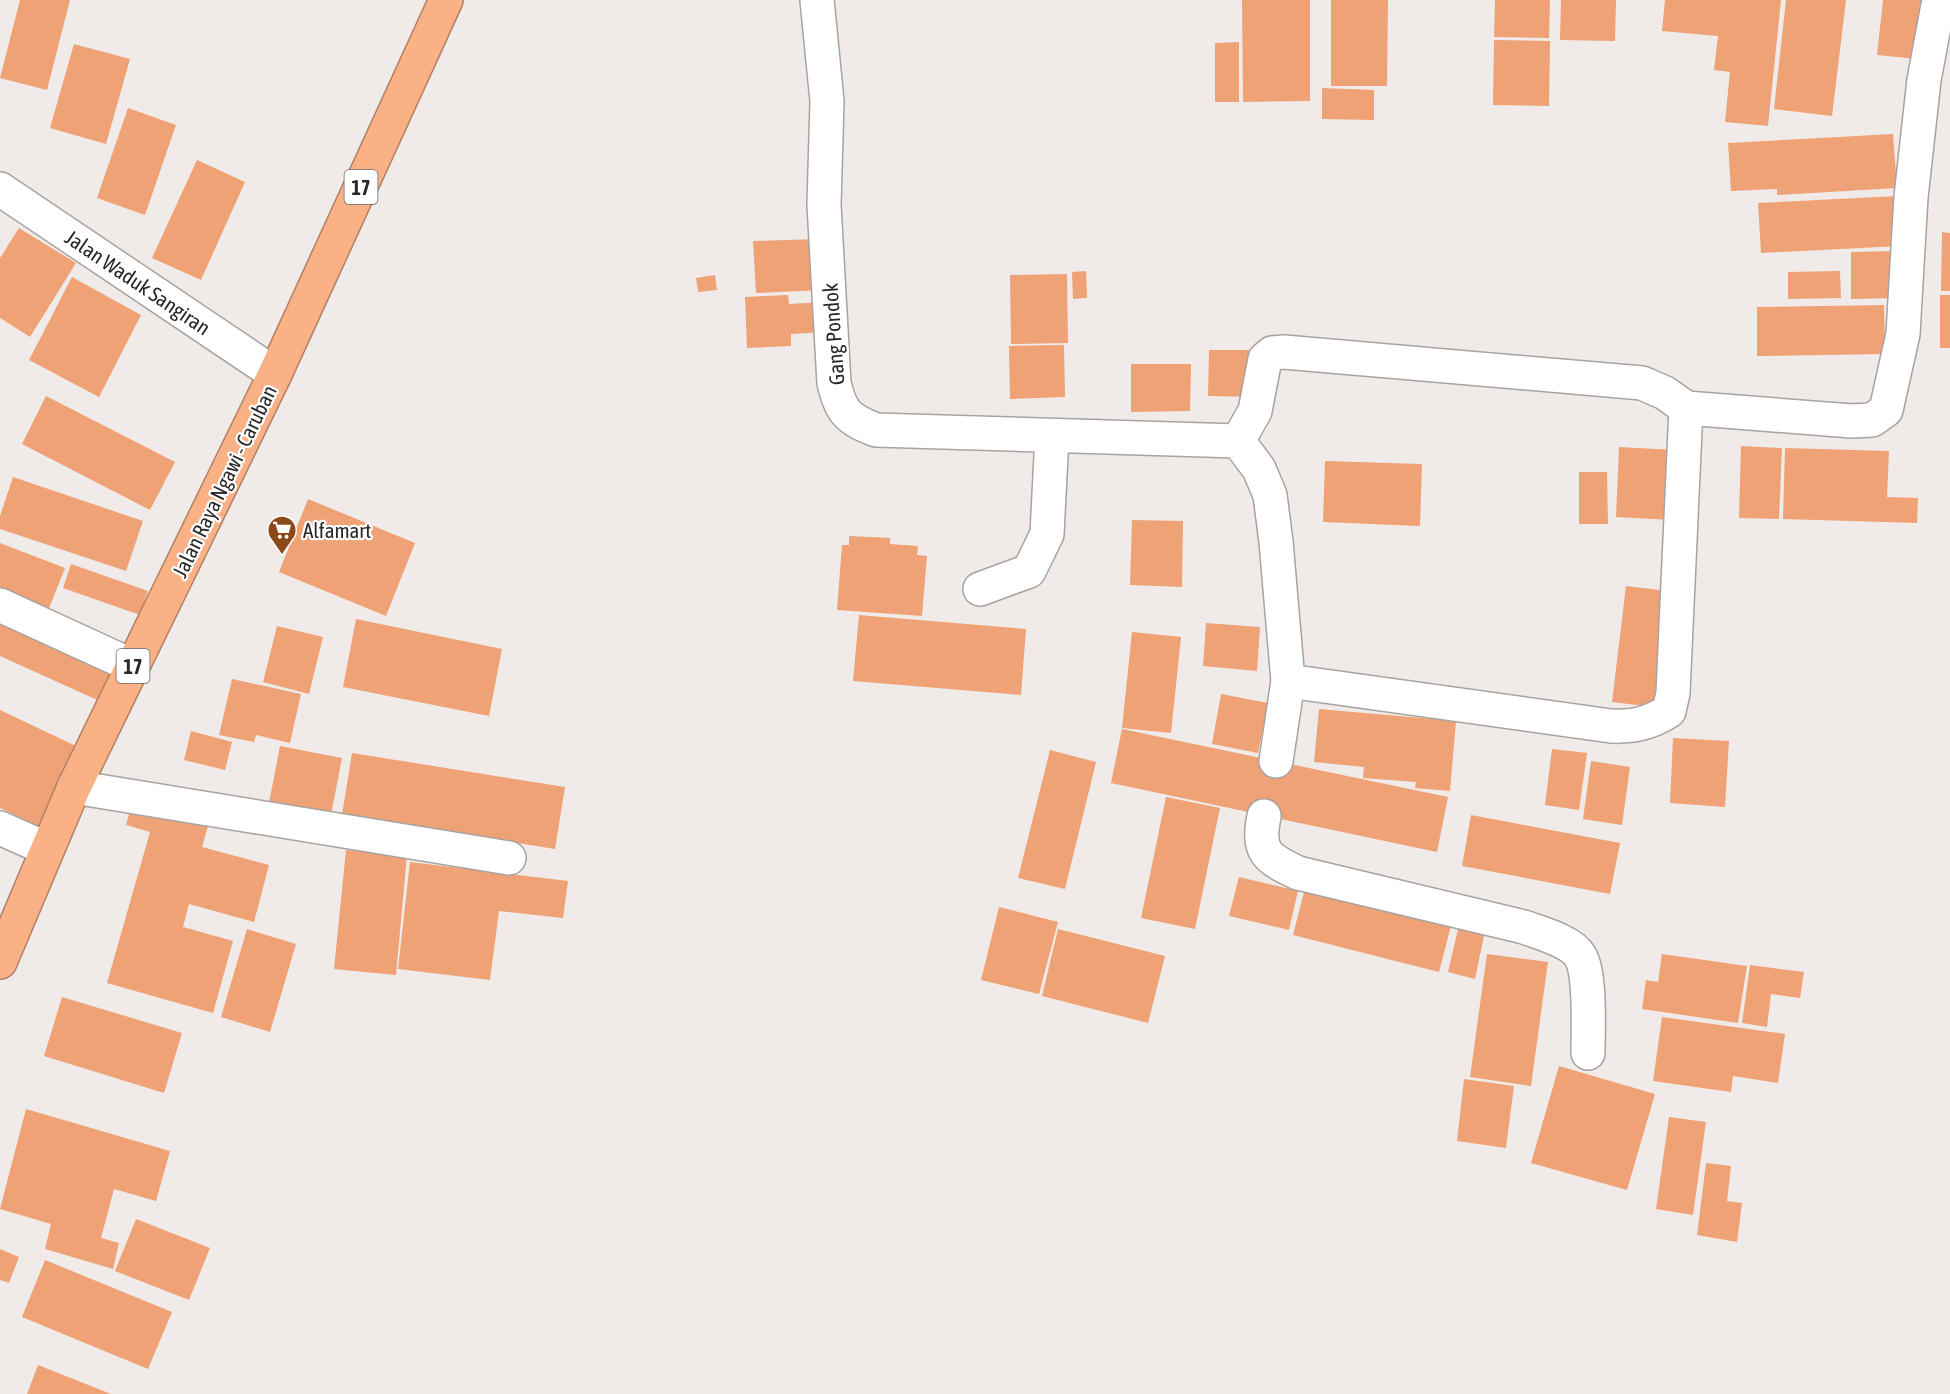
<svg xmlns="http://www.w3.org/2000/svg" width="1950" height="1394" viewBox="0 0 1950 1394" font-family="'Asap Condensed',sans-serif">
<rect width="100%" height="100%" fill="#f0ebe8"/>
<path fill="#eea275" d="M 20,0 L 70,0 L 47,90 L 0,78 Z
M 1242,0 L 1310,0 L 1310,101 L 1243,102 Z
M 1331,0 L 1388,0 L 1387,86 L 1331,86 Z
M 1495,0 L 1550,0 L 1549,38 L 1494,37 Z
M 1561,0 L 1616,0 L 1615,41 L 1560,40 Z
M 1665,0 L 1781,0 L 1768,126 L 1725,122 L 1730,72 L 1714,70 L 1718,36 L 1662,31 Z
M 1786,0 L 1846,0 L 1832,116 L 1774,109 Z
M 1883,0 L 1922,0 L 1917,59 L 1877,55 Z
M 1494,40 L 1550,41 L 1549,106 L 1493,105 Z
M 1239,42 L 1239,102 L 1215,102 L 1215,43 Z
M 74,44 L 130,59 L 106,144 L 50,128 Z
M 1322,88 L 1374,90 L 1374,120 L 1322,119 Z
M 128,108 L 176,125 L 145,215 L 97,198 Z
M 1893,134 L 1897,188 L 1777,195 L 1777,189 L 1731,191 L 1728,143 Z
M 197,160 L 245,182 L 201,280 L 152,258 Z
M 1897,196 L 1899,246 L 1761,253 L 1758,203 Z
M 19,228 L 76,263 L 30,337 L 0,318 L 0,258 Z
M 1942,232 L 1950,233 L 1950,291 L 1941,291 Z
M 820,239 L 822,290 L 756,293 L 753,241 Z
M 1901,251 L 1902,298 L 1851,299 L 1851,252 Z
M 1086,271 L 1087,298 L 1073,299 L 1072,272 Z
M 1840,271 L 1841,298 L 1788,299 L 1788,272 Z
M 1067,274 L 1068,343 L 1011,344 L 1010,275 Z
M 715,275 L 717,290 L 698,292 L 696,278 Z
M 72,277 L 141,315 L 99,397 L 29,360 Z
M 788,295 L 789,304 L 824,302 L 825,332 L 791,334 L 791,346 L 747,348 L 745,297 Z
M 1940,295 L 1950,295 L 1950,348 L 1940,348 Z
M 1884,305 L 1885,354 L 1757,356 L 1757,307 Z
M 1064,345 L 1065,397 L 1010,399 L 1009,346 Z
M 1209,350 L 1257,350 L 1257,397 L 1208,396 Z
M 1131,364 L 1191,364 L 1190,411 L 1131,412 Z
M 46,396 L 175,462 L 150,510 L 22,444 Z
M 1741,446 L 1782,448 L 1779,519 L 1739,518 Z
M 1619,447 L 1675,450 L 1671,520 L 1616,517 Z
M 1785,448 L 1889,451 L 1887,497 L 1918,498 L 1917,523 L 1783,519 Z
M 1325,461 L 1422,464 L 1420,526 L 1323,522 Z
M 1579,472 L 1607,472 L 1608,524 L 1579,524 Z
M 13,477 L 143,521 L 126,571 L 0,529 L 0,516 Z
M 308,499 L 415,543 L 386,616 L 279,572 Z
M 1132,520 L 1183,521 L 1182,587 L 1130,585 Z
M 849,536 L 890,538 L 890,544 L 918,546 L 917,555 L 927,556 L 922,616 L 837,610 L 842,545 L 849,545 Z
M 0,543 L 65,568 L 46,616 L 0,598 Z
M 71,564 L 148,591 L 140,615 L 63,588 Z
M 1626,586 L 1676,592 L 1662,708 L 1612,702 Z
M 0,614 L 120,667 L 104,703 L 0,656 Z
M 859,615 L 1026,629 L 1021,695 L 853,681 Z
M 356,619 L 502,649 L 489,716 L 343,687 Z
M 1206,623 L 1260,627 L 1257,671 L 1203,666 Z
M 277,626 L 323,637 L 309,694 L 263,682 Z
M 1132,632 L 1181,637 L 1171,733 L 1122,728 Z
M 232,679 L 301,694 L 290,743 L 256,735 L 254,742 L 219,735 Z
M 1221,694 L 1268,703 L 1258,753 L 1212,744 Z
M 1319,709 L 1456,721 L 1450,791 L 1415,788 L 1416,782 L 1363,778 L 1364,767 L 1314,762 Z
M 0,710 L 78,747 L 41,827 L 0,808 Z
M 1122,729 L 1448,797 L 1437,852 L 1111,783 Z
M 191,731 L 232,742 L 225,770 L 184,760 Z
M 1673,738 L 1729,741 L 1725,807 L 1670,803 Z
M 280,746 L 342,758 L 331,815 L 269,803 Z
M 1552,749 L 1587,753 L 1579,810 L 1545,805 Z
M 1050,750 L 1096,762 L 1065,889 L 1018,878 Z
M 352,753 L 565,787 L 555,849 L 342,815 Z
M 1591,761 L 1630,767 L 1622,825 L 1583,819 Z
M 1166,797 L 1220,808 L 1195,929 L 1141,918 Z
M 132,804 L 208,826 L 202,847 L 269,865 L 254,922 L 189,904 L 183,927 L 233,941 L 213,1013 L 107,983 L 150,832 L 126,825 Z
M 1471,815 L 1620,843 L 1610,894 L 1462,866 Z
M 346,850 L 407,855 L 396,975 L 334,969 Z
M 410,862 L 568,881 L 563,918 L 499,911 L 490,980 L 398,969 Z
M 1239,877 L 1298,891 L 1289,930 L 1229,916 Z
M 1306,884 L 1452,922 L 1439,972 L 1293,935 Z
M 999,907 L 1058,922 L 1039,994 L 981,980 Z
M 1459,925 L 1485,931 L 1475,979 L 1448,972 Z
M 247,929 L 296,944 L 270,1032 L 221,1017 Z
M 1058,929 L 1165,956 L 1148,1023 L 1042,996 Z
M 1487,954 L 1548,962 L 1531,1086 L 1470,1077 Z
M 1662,954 L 1747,966 L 1738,1023 L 1642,1009 L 1646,980 L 1658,982 Z
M 1750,965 L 1804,972 L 1800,998 L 1771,994 L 1767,1027 L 1742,1023 Z
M 62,997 L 182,1033 L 164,1093 L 44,1056 Z
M 1662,1017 L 1785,1034 L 1778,1083 L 1733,1076 L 1731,1092 L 1653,1081 Z
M 1559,1066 L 1655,1094 L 1627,1190 L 1531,1163 Z
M 1464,1079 L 1514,1086 L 1506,1148 L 1457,1141 Z
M 26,1109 L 170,1151 L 156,1201 L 114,1189 L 101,1238 L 119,1243 L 113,1269 L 45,1249 L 51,1224 L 0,1209 Z
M 1669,1117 L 1706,1122 L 1693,1215 L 1656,1209 Z
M 1706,1163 L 1731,1166 L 1727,1201 L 1742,1203 L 1737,1242 L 1697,1235 Z
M 136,1219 L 210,1248 L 189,1300 L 115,1271 Z
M 0,1249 L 19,1257 L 9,1283 L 0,1280 Z
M 45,1260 L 172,1312 L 148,1369 L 22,1317 Z
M 38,1365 L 111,1394 L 27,1394 Z"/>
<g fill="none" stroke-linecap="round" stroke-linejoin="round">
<g stroke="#a8a3a0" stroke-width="36">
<path id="minor" d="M 817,0 L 827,101 L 824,205 L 834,383 C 841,413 848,419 876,430 L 1238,441
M 0,189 L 275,374
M 1238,441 L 1255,411 L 1265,359 L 1272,353 L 1284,352 L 1642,383 L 1665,393 L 1686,408 L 1852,421 L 1872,420 L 1886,410 L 1903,334 L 1911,197 L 1924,80 L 1939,0
M 1238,441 L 1259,469 L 1270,495 L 1276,542 L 1288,681 L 1276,761
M 980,589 L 1029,571 L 1047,534 L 1052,436
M 0,605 L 133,666
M 1288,681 L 1611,726 C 1634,727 1650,723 1669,711 L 1673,693 L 1686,408
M 74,787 L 509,858
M 1264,816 C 1257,852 1266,858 1298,873 L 1524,927 C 1540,933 1571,941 1580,956 C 1591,973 1588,1032 1588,1053
M 0,828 L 47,849"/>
</g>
<g stroke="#b18165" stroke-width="36">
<path id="highway" d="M 0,962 L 74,787 L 275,374 L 446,0"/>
</g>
<use href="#minor" stroke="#fff" stroke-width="33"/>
<use href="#highway" stroke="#fab186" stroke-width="33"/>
</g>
<defs>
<g id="supermarket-pin" transform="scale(1.5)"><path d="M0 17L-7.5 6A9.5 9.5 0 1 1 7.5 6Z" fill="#8b4819" stroke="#fff"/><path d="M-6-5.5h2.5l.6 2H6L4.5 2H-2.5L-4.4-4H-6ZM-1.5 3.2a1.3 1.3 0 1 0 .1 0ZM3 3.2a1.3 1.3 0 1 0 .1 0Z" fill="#fff"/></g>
</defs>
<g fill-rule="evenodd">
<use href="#supermarket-pin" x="282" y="530"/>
</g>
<g text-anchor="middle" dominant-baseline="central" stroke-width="4.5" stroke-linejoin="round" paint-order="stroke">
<g fill="#fff" stroke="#6a6868" stroke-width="1.5">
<rect x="344.5" y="170" width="33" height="34" rx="4.5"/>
<rect x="116.5" y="649" width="33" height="34" rx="4.5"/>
</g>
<g font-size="20" font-weight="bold" fill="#2a2827">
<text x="361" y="187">17</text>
<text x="133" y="666">17</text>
</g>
<g font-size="21" fill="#2a2827" stroke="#fff">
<text transform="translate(138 282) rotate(34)">Jalan Waduk Sangiran</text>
<text transform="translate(833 334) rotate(-94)">Gang Pondok</text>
<text transform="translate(224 481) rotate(-64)">Jalan Raya Ngawi - Caruban</text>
</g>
<g font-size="21" fill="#2a2827" stroke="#fff" text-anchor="start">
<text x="303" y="530">Alfamart</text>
</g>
</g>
</svg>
